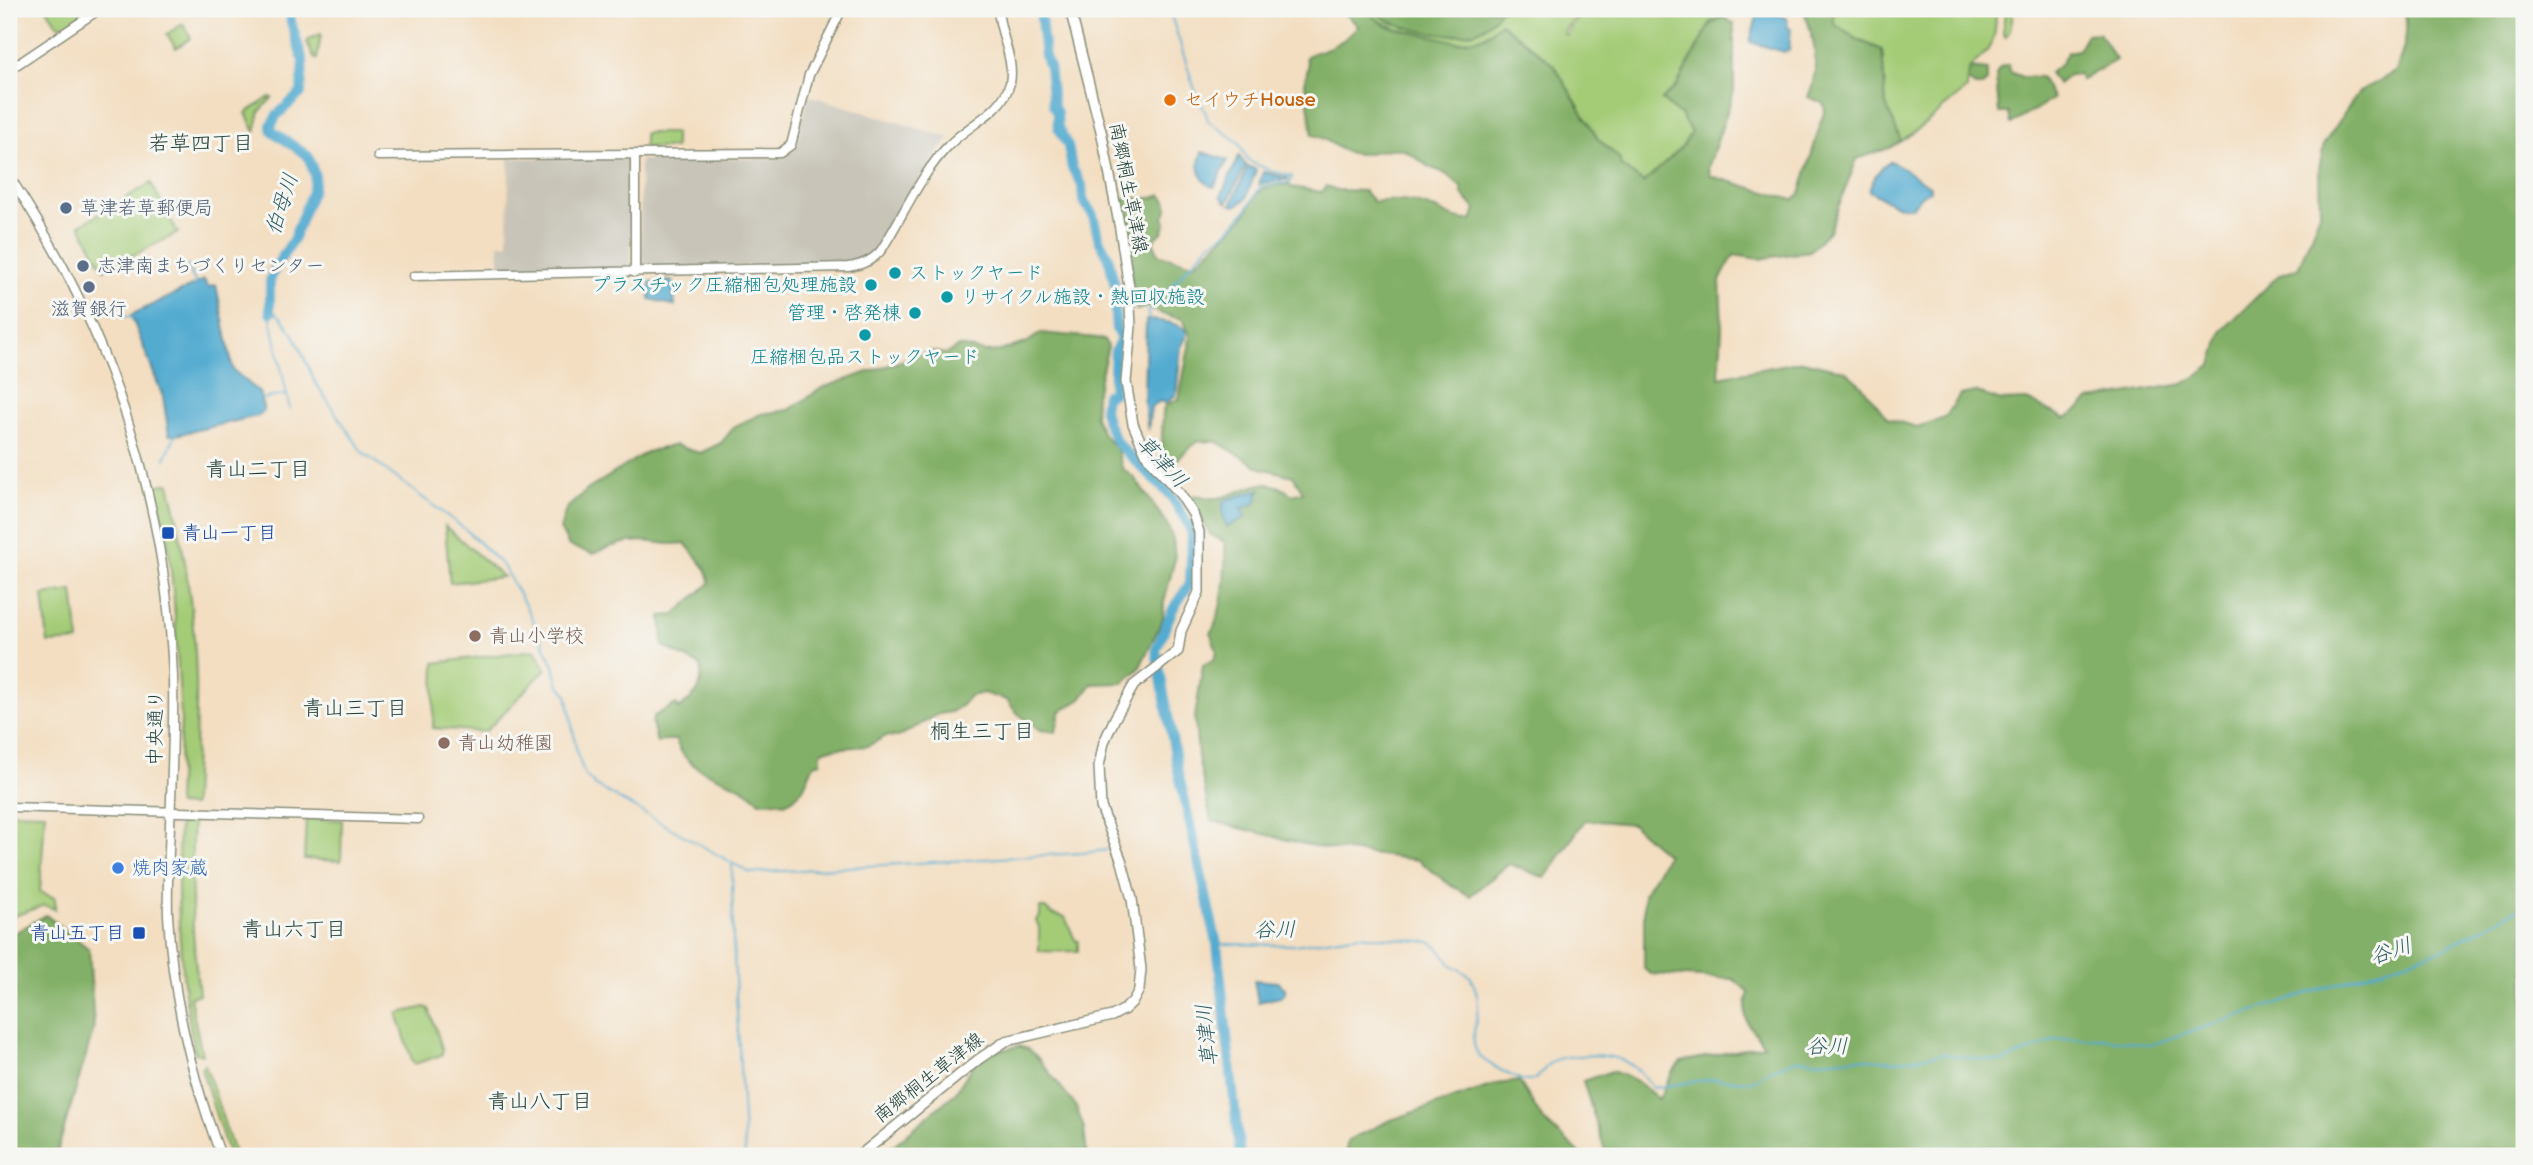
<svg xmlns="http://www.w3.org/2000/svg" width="2533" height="1165" viewBox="0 0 2533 1165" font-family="'Balsamiq Sans','Klee One',sans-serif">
<rect width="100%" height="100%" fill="#f6f6f2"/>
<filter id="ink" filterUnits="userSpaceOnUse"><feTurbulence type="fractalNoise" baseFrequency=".0143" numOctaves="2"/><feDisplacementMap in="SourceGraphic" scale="14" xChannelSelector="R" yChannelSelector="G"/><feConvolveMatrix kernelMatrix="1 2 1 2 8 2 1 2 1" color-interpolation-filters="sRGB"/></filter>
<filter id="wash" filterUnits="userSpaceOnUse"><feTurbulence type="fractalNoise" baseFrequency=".00686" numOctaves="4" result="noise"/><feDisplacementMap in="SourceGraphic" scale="28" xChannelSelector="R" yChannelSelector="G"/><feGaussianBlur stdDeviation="1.57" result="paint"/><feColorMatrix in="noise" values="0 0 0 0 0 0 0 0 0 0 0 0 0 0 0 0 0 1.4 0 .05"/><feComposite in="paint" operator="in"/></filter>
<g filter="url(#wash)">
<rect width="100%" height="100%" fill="#f3dec1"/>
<path fill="#c8c4b8" d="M 808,95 L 950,138 L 935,156 L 875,251 L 866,258 L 852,262 L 641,270 L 640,160 L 777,158 L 790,152 L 798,142 Z
M 509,158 L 631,159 L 631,271 L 499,271 L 499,244 L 508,244 Z"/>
<path fill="#a4cc77" stroke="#628456" stroke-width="2" d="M 47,9 L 87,9 L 88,10 L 65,26 L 57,24 Z
M 1363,9 L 1370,9 L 1392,23 L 1454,35 L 1484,28 L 1501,9 L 1544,9 L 1576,16 L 1563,32 L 1566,35 L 1583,9 L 1719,9 L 1722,11 L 1719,18 L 1711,22 L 1676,87 L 1662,100 L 1681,116 L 1691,132 L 1683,146 L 1644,183 L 1621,166 L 1619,158 L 1598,139 L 1554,65 L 1501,23 C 1492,31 1485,37 1473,40 C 1444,47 1384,29 1363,9 Z
M 1833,9 L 1996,9 C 1995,19 1997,33 1992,42 C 1982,65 1968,56 1967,89 C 1945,106 1925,126 1901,141 L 1886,105 L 1882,50 L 1858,40 L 1834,24 Z
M 2005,9 L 2014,9 L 2010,30 L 2006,37 L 2003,34 Z
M 183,24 L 191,38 L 176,48 L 167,34 Z
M 321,34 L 317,59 L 314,58 L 307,43 L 309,39 Z
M 270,97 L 272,98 L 260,111 L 255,132 L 246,113 Z
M 644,133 L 675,133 L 675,148 L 644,148 Z
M 151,183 L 178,233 L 104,270 L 80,225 Z
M 169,483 C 184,546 194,611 196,676 C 197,719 194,763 193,806 L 178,805 L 177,800 L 181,719 L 174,600 L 168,542 L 155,486 Z
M 445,526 L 503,577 L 450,583 Z
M 73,591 L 79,641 L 48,643 L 43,595 Z
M 535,650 L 546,669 L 485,732 L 433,728 L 435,663 Z
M 9,812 L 45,813 L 40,892 L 55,898 L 55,909 L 44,905 L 9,918 Z
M 182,818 L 193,819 C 190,879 191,934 199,994 L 190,997 L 202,1055 L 195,1053 C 179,973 176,905 179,824 Z
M 306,819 L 342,820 L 341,861 L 304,859 Z
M 1040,908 L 1045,908 L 1052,914 L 1065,917 L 1075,940 L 1078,941 L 1078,951 C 1064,951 1052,952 1039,951 L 1039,927 L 1036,920 L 1040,916 Z
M 425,1007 L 429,1009 L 443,1051 L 441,1055 L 415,1064 L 413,1063 L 398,1016 L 399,1013 Z
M 205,1064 L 235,1156 L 229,1156 L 201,1068 Z"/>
<path fill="#83b068" stroke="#51764e" stroke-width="2" d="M 1341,9 L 1363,9 L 1386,26 L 1458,42 L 1484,37 L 1501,23 L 1554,65 L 1598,139 L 1619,158 L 1621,166 L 1644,183 L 1683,146 L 1691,132 L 1681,116 L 1662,100 L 1676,87 L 1710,25 L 1723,17 L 1734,24 L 1734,91 L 1708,168 L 1711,176 L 1793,200 L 1800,194 L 1825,109 L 1823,103 L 1808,97 C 1821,67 1815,38 1803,9 L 1833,9 L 1834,24 L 1858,40 L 1882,50 L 1886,105 L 1901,141 L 1889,148 L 1857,159 L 1829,231 L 1810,251 L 1759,259 L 1734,255 L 1720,280 L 1722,328 L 1719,377 L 1803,361 L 1845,371 L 1861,385 L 1888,419 L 1917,427 L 1945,418 L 1960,395 L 1976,392 L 2001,401 L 2027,400 L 2066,419 L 2090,400 L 2183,384 L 2200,374 L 2212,365 L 2222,331 L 2280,274 L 2298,268 L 2320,213 L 2319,169 L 2324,144 L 2358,93 L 2396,71 C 2403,51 2411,29 2403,9 L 2524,9 L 2524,1156 L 1598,1156 L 1605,1151 L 1583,1081 L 1612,1071 L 1635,1080 L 1659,1099 L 1673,1071 L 1681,1062 L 1764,1045 C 1747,1023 1741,1021 1749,992 L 1733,979 L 1651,974 L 1644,969 L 1644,894 L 1667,855 L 1632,824 L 1585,820 L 1545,878 L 1509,864 L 1470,896 L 1446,882 L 1418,860 L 1316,847 L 1211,821 L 1198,757 L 1195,717 L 1203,665 L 1214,660 L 1217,651 L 1211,634 C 1224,607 1226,572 1225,542 L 1210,534 L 1191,496 C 1199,493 1208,500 1218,498 C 1246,494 1262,470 1292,495 L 1303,492 L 1293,476 L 1261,468 L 1217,442 L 1198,441 L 1167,468 L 1161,461 L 1163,411 L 1165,405 L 1179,399 L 1189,347 L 1190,336 L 1183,319 L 1162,314 L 1148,307 L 1136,310 L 1121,198 L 1151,198 L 1161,195 C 1169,203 1169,208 1163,218 L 1166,222 L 1163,231 L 1153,241 L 1159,255 L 1194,264 C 1211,249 1227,234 1243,217 C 1250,209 1253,196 1262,189 C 1269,184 1281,185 1289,184 L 1291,187 L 1322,192 L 1326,186 L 1337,190 L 1364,191 L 1374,202 C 1397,199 1414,201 1435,209 C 1449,215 1457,221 1472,220 L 1476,210 L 1462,194 L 1461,187 C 1454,182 1448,173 1439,171 C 1436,169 1432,169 1429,167 C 1421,162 1411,152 1401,149 C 1388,146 1365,158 1347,152 C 1335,148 1326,137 1313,135 L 1305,83 L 1308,67 L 1306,57 C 1312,52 1316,52 1323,50 C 1337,45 1349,38 1358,26 Z
M 1370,9 L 1501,9 C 1495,18 1488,27 1477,31 C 1448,41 1393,28 1370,9 Z
M 2099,33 L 2116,60 L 2081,80 L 2078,74 L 2069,75 L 2058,84 L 2049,73 L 2060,65 L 2068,52 L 2078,50 L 2087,34 Z
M 2008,65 L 2010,72 L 2022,77 L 2041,77 L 2053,99 L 2011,124 L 2009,113 L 1999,113 L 1996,75 L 2000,68 Z
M 1970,68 L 1987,70 L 1987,82 L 1982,86 L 1975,86 L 1967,80 Z
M 1041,333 L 1097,338 L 1104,340 L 1108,346 L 1096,395 L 1095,417 L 1103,434 L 1117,449 L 1122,468 L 1135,479 L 1167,524 L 1173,539 L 1175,559 L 1164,602 L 1163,619 L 1139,669 L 1123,683 L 1092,684 L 1081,699 L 1060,712 L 1056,732 L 1040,730 L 1016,712 L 1007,700 L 983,693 L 970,696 L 961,706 L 951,712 L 939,714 L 898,737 L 886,736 L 868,746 L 827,749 L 821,752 L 821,762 L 814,764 C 805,782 805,795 784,803 L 777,801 L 760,802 C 735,774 688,780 676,740 L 665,740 L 657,743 L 652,723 L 654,716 L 676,704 L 679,709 C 697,694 703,690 701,666 L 663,646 L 661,616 L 674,615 L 710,583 L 706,569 L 685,543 C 671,545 665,544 652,542 C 631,539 611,545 593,554 L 569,546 L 560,529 L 566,509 L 587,490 L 647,452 L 675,445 L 700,453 L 721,443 L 735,426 L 761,414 L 789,410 L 822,388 L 930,351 L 946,354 L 958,347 L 964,347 L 984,352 L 1000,351 L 1026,343 Z
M 46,915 L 89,949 L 94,1028 L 56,1156 L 9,1156 L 9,936 Z
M 1018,1046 L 1028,1049 L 1037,1057 L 1075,1105 L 1084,1128 L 1087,1156 L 881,1156 L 954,1094 L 980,1055 Z
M 1519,1081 L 1543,1120 L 1583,1156 L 1345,1156 L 1348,1140 L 1391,1120 L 1497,1084 Z"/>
<path fill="#53abd0" stroke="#397482" stroke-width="2" d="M 1759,9 L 1787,18 L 1788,28 L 1791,29 L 1789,50 L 1784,52 L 1750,42 Z
M 1202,152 L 1228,160 L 1214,187 C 1199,184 1197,163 1202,152 Z
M 1239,156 L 1246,165 L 1227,203 L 1221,196 Z
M 1891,161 C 1905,169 1916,178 1930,186 L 1930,191 L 1921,196 L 1912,207 L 1895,205 L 1869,191 C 1873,176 1879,169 1891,161 Z
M 1248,166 L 1256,170 L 1246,199 L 1236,206 L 1231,205 Z
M 1263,172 L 1288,178 L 1289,179 L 1259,184 Z
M 204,280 L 208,287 L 216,285 L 233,370 L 259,392 L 264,411 L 257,416 L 176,435 L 169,435 L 163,397 L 131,315 Z
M 673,281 L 675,306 L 650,299 L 650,282 Z
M 1146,320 C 1160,320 1175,322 1186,330 L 1186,337 L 1181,347 L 1176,395 L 1165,403 L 1160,401 L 1151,407 L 1148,431 L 1144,400 Z
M 1262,489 L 1257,493 L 1258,499 L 1252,505 L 1242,508 L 1246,517 L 1227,527 L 1223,515 L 1223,501 Z
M 1254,980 L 1277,982 L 1285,988 L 1285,993 L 1280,997 L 1258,1002 Z"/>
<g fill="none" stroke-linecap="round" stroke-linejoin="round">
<path stroke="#53abd0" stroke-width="2" d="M 187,265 L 196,284
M 268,270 L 275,268
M 109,312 L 132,318
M 1150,321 L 1147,313 L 1210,243 L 1227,232 L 1246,210 L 1260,187 L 1291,182 L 1292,176 L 1271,171 L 1253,163 L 1247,159 L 1238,142 L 1208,121 C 1206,109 1198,101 1195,90 C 1186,63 1178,36 1169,9
M 262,399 L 285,395
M 290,410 L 270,313 L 275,313 L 281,317 L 294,335 L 315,382 L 362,452 L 466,530 L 503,566 L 529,612 L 554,666 L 558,683 L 567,694 L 577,754 L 585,775 L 596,786 L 750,873 L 1082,853 L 1107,850
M 165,459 L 175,435
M 732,864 L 733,939 L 745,1156
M 1217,944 L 1295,945 L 1359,935 L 1430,942 L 1437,946 L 1452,965 L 1470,976 C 1474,984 1477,992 1478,1001 C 1479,1017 1468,1040 1478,1054 C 1483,1062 1520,1082 1529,1081 C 1542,1079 1543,1066 1553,1061 C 1561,1057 1570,1057 1579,1056 C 1611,1053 1635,1059 1652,1088 L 1712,1079 L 1754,1081 L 1767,1071 L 1799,1059 L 1819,1061 L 1855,1058 L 1895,1061 L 1942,1054 L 2002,1062 L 2058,1039 L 2103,1038 L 2150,1045 L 2443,949 L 2524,906"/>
<path stroke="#53abd0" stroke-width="10" d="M 1040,9 L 1045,57 L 1049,66 L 1053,105 L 1057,113 L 1058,127 L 1068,146 L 1072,168 L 1082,185 L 1083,200 L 1093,215 L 1099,240 L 1108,256 L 1117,295 L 1115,313 L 1116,329 L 1121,340 L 1115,350 L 1113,393 L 1106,395 L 1104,410 L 1107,422 L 1117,443 L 1171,496 L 1189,526 L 1192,535 L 1190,583 L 1173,609 L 1156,650 L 1178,771 L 1217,944 L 1240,1156
M 270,313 L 270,281 L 275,268 L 293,240 L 313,189 L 315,176 L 308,156 L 272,131 L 271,126 L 277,115 L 301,93 L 303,61 L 291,22 L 290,9"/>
</g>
</g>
<g filter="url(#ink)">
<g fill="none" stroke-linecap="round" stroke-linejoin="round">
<g stroke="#898e7a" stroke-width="11">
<path id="tertiary" d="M 9,70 L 100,9
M 635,155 L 635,273
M 378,156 L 780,153 L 791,145 L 809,75 L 842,9
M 9,176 C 109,325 166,497 173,677 C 174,726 172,776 170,825 C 169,854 167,885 168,915 C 172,998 192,1078 221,1156
M 414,276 L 848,267 C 863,265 874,260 882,249 C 904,214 921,173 950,144 C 969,124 1003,112 1010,83 C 1015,59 999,33 998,9
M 9,807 L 418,819"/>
</g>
<g stroke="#898e7a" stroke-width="12">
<path id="secondary" d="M 859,1156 L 979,1059 L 1006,1041 L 1112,1016 L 1125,1009 L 1133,1001 L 1139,990 L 1141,969 L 1132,899 L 1122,862 L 1101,807 L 1099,766 L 1104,742 L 1115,718 L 1134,685 L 1178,651 L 1181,631 L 1199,592 L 1199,532 L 1193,514 L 1180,494 L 1147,456 L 1133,424 L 1126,382 L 1131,326 L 1129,287 L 1120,229 L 1102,135 L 1070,9"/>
</g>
<use href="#tertiary" stroke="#fff" stroke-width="8"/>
<use href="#secondary" stroke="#fff" stroke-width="9"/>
</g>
</g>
<circle fill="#e8710a" stroke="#f6f6f2" stroke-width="2.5" cx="1170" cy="100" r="7"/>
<g fill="#5c6f8a" stroke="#f6f6f2" stroke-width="2.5">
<circle cx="66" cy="208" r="7"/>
<circle cx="83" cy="266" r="7"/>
<circle cx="89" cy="287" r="7"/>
</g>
<g fill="#0f9aa8" stroke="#f6f6f2" stroke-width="2.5">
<circle cx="895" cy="273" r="7"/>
<circle cx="871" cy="285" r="7"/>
<circle cx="947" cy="297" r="7"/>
<circle cx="915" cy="313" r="7"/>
<circle cx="865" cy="335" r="7"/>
</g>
<g fill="#1a4fb4" stroke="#f6f6f2" stroke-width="2.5">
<rect x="161" y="526" width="14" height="14" rx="3.5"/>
<rect x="132" y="926" width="14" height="14" rx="3.5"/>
</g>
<g fill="#8d6e63" stroke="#f6f6f2" stroke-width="2.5">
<circle cx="475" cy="636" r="7"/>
<circle cx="444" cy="743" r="7"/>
</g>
<circle fill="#3f7fe0" stroke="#f6f6f2" stroke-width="2.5" cx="118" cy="868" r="7"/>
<g text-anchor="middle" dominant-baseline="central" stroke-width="6" stroke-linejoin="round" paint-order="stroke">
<g font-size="19" fill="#c56008" stroke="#f6f6f2" text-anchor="start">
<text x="1184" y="100">セイウチHouse</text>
</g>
<g font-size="19" fill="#1f3d34" stroke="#f6f6f2">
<text transform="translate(1128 188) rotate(79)">南郷桐生草津線</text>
<text transform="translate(156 728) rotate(-89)">中央通り</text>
<text transform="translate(929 1078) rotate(-38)">南郷桐生草津線</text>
</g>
<g font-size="19" fill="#4e5e75" stroke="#f6f6f2" text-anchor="start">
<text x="80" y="208">草津若草郵便局</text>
<text x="97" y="266">志津南まちづくりセンター</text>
<text x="89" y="309" text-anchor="middle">滋賀銀行</text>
</g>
<g font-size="19" fill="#0d838f" stroke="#f6f6f2" text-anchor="start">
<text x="909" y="273">ストックヤード</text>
<text x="857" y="285" text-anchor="end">プラスチック圧縮梱包処理施設</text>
<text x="961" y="297">リサイクル施設・熱回収施設</text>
<text x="901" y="313" text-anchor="end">管理・啓発棟</text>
<text x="865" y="357" text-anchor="middle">圧縮梱包品ストックヤード</text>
</g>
<g font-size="19" fill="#164399" stroke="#f6f6f2" text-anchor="start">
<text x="182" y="533">青山一丁目</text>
<text x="125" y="933" text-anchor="end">青山五丁目</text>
</g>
<g font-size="19" fill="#785e54" stroke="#f6f6f2" text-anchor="start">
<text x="489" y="636">青山小学校</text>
<text x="458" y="743">青山幼稚園</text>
</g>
<g font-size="19" fill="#366cbe" stroke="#f6f6f2" text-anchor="start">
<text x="132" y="868">焼肉家蔵</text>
</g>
<g font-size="21" fill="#1f3d34" stroke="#f6f6f2">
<text x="201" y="143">若草四丁目</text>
<text x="258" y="469">青山二丁目</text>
<text x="355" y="708">青山三丁目</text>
<text x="982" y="731">桐生三丁目</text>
<text x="294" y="929">青山六丁目</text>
<text x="540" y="1101">青山八丁目</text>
</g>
<g font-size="21" font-style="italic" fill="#2f5e63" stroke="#f6f6f2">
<text transform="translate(282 204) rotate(-72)">伯母川</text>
<text transform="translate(1162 462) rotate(47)">草津川</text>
<text transform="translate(1275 930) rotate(-1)">谷川</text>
<text transform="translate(2391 951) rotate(-18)">谷川</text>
<text transform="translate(1207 1035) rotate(-96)">草津川</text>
<text x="1827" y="1046">谷川</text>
</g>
</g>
<rect width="2533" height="1165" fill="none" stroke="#f6f6f2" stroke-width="35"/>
</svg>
